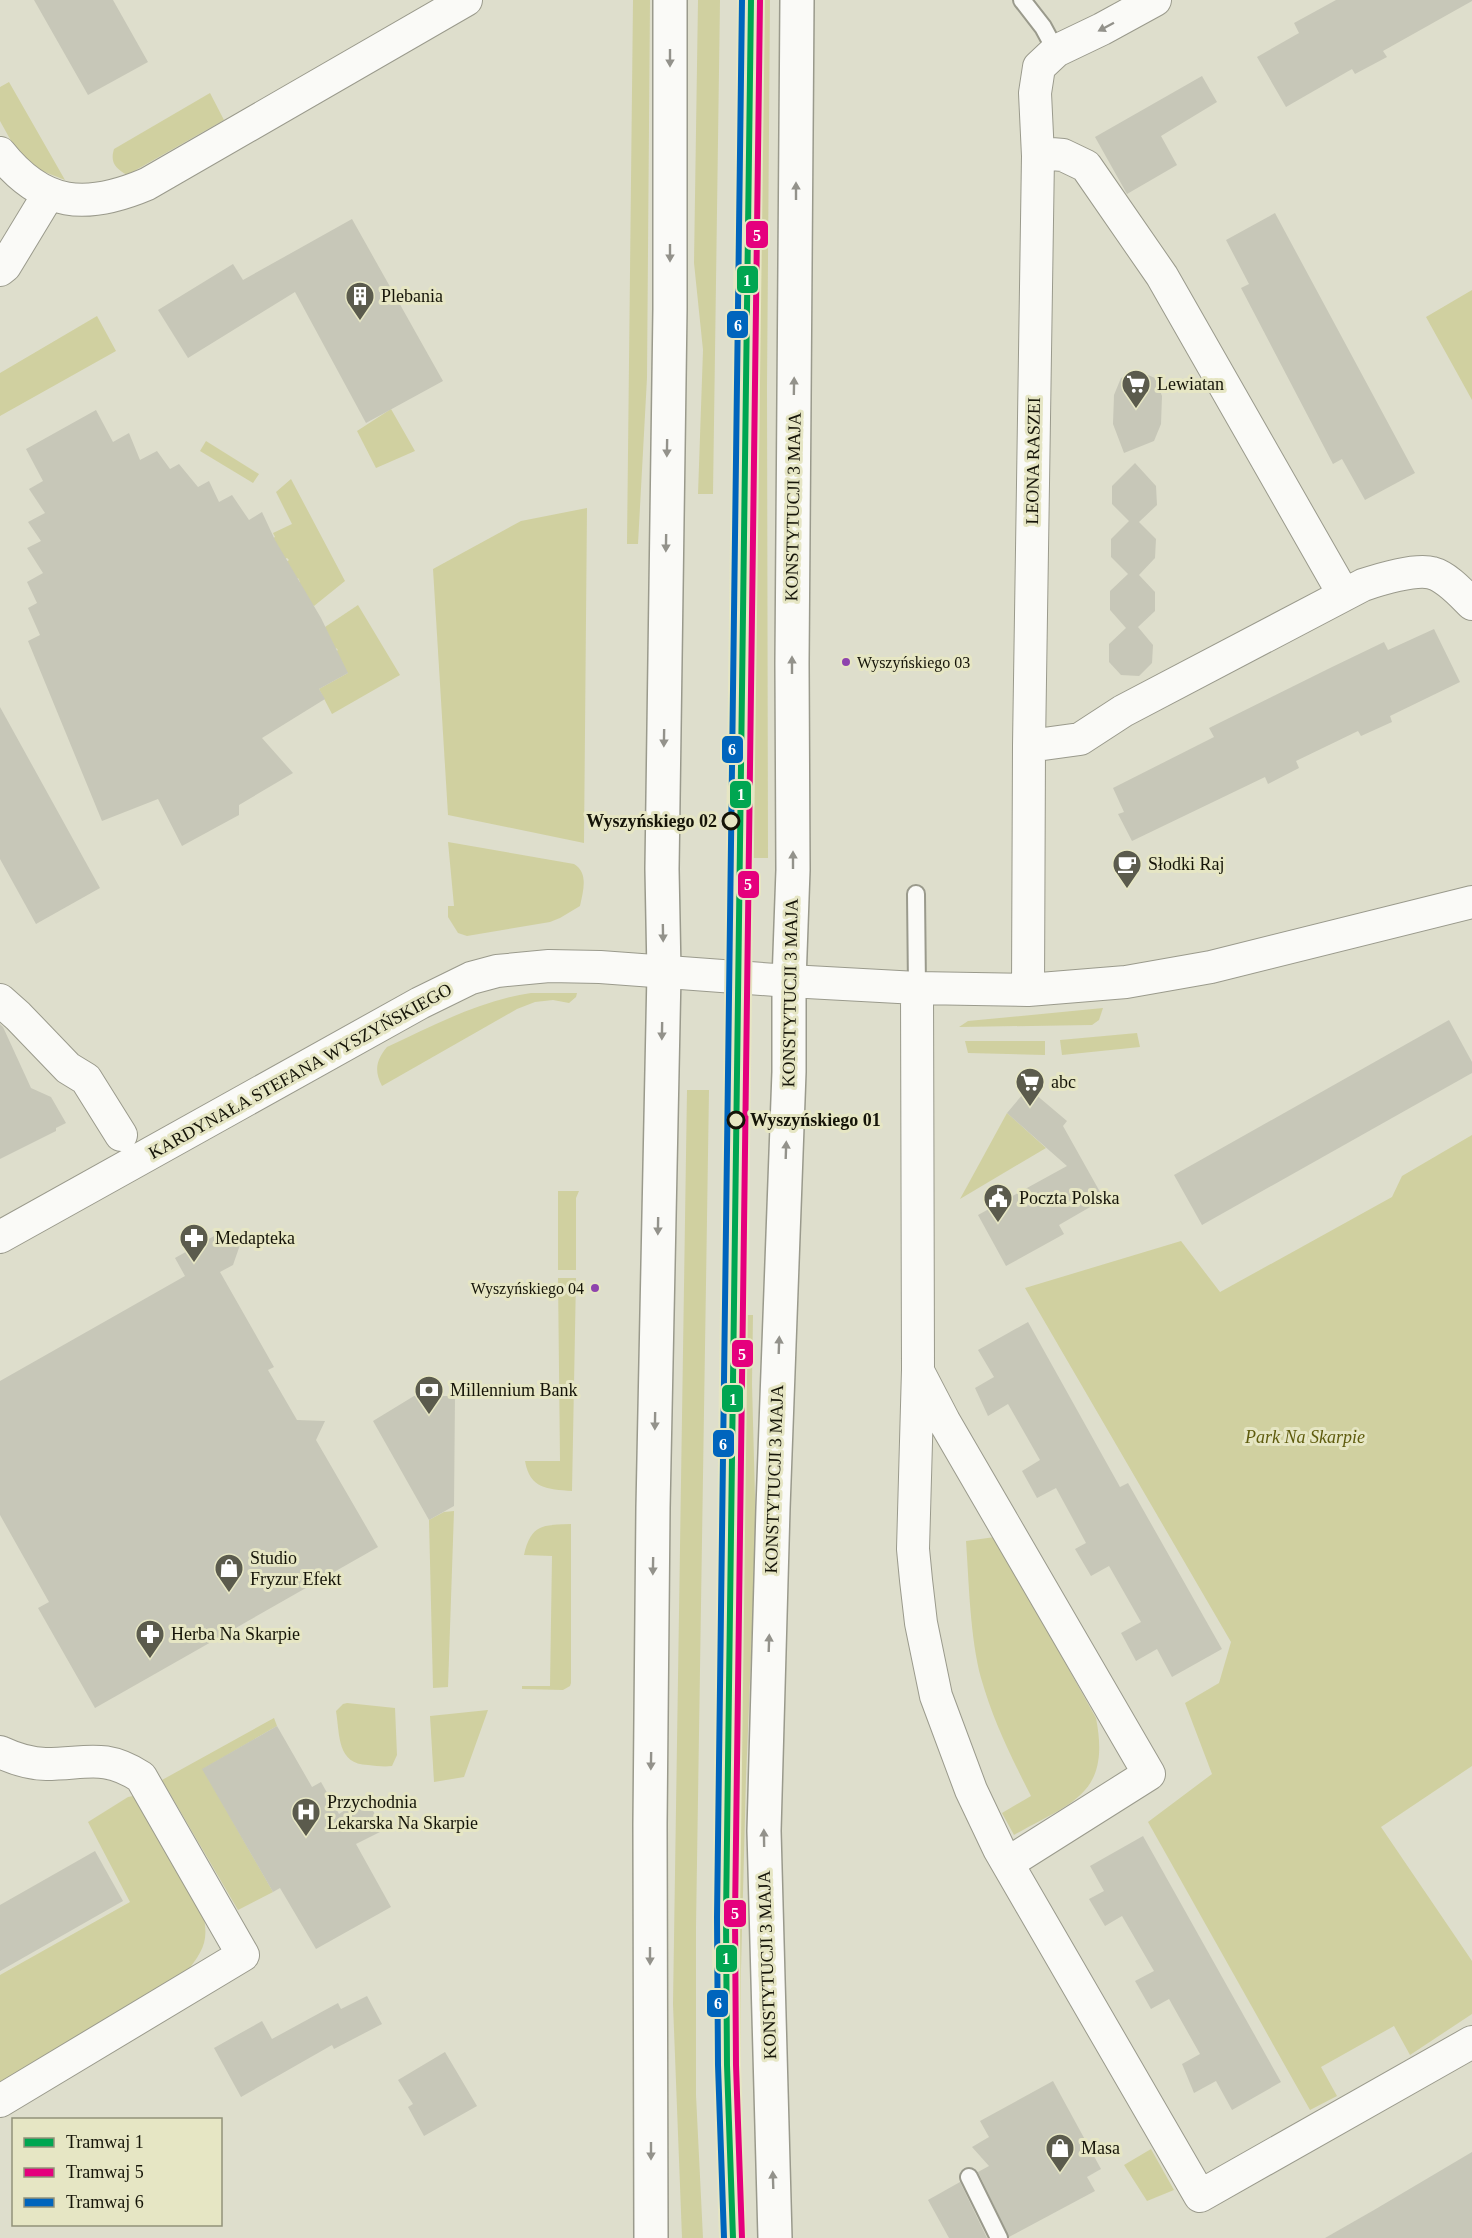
<svg xmlns="http://www.w3.org/2000/svg" width="1472" height="2238" viewBox="0 0 1472 2238" font-family="'Times New Roman',serif">
<rect width="100%" height="100%" fill="#dedecc"/>
<path fill="#d0d0a0" d="M 633,0 L 650,0 L 647,378 L 638,544 L 627,544 Z
M 698,0 L 720,0 L 713,494 L 698,494 L 703,350 L 694,263 Z
M 758,0 L 770,0 L 767,388 L 768,858 L 747,858 Z
M 9,82 L 65,180 L 37,169 L 15,148 L 0,121 L 0,87 Z
M 210,93 L 224,120 L 127,175 C 115,168 110,162 114,149 Z
M 1472,290 L 1472,400 L 1426,317 Z
M 97,316 L 116,351 L 0,416 L 0,373 Z
M 391,409 L 415,451 L 376,468 L 357,431 Z
M 206,441 L 259,474 L 253,483 L 200,451 Z
M 291,479 L 345,581 L 314,606 L 292,586 L 300,582 L 298,578 L 290,582 L 281,565 L 289,560 L 287,558 L 279,562 L 267,541 L 275,537 L 273,533 L 292,524 L 276,492 Z
M 587,508 L 584,843 L 448,815 L 433,569 L 521,521 Z
M 358,605 L 400,675 L 332,714 L 319,689 L 348,673 L 329,656 L 338,650 L 336,648 L 328,652 L 325,627 Z
M 448,842 L 574,864 C 589,873 583,891 580,906 L 560,918 L 550,922 L 467,936 L 458,933 L 448,917 L 448,906 L 454,906 Z
M 531,993 L 577,993 L 576,997 L 569,1003 L 553,1000 L 535,1002 L 517,1009 L 382,1086 C 374,1071 376,1060 387,1047 C 433,1026 480,1000 531,993 Z
M 1103,1008 L 1099,1020 L 1092,1025 L 959,1027 L 968,1021 Z
M 1137,1033 L 1140,1047 L 1062,1055 L 1060,1040 Z
M 965,1041 L 1045,1041 L 1045,1055 L 968,1053 Z
M 687,1090 L 709,1090 L 696,1927 L 696,2095 L 703,2238 L 682,2238 L 673,2004 Z
M 1007,1113 L 1046,1148 L 960,1199 Z
M 1472,1135 L 1472,1766 L 1381,1827 L 1472,1961 L 1472,2014 L 1410,2055 L 1394,2026 L 1321,2067 L 1337,2096 L 1310,2110 L 1148,1822 L 1212,1774 L 1185,1703 L 1219,1683 L 1231,1642 L 1025,1288 L 1181,1241 L 1220,1292 L 1392,1197 L 1402,1176 Z
M 558,1191 L 579,1191 L 576,1198 L 576,1270 L 558,1270 Z
M 558,1278 L 576,1278 L 572,1491 C 547,1489 530,1489 525,1461 L 560,1461 Z
M 741,1315 L 753,1315 L 752,1384 L 756,1535 L 746,1778 L 741,1969 L 741,2104 L 747,2238 L 741,2238 L 735,2091 L 734,1954 Z
M 454,1511 L 448,1687 L 433,1688 L 429,1520 L 444,1512 Z
M 571,1524 L 571,1683 L 570,1686 L 563,1690 L 522,1689 L 522,1686 L 550,1686 L 552,1556 L 524,1555 C 531,1524 543,1525 571,1524 Z
M 995,1537 L 1096,1718 C 1111,1795 1072,1802 1014,1835 L 1002,1813 L 1031,1796 C 1011,1757 993,1720 981,1678 C 970,1637 969,1583 966,1541 Z
M 347,1703 L 395,1708 L 397,1755 L 392,1766 C 384,1767 376,1766 368,1765 C 337,1764 340,1736 336,1711 L 343,1704 Z
M 488,1710 L 464,1777 L 434,1782 L 430,1716 Z
M 274,1718 L 277,1726 L 203,1769 L 273,1892 L 238,1910 L 162,1780 Z
M 133,1796 L 140,1799 L 202,1909 C 210,1941 204,1950 184,1975 L 0,2084 L 0,1975 L 130,1902 L 88,1822 L 128,1797 Z
M 1151,2149 L 1174,2190 L 1147,2201 L 1124,2165 Z"/>
<path fill="#c7c7b8" d="M 34,0 L 113,0 L 148,62 L 88,95 Z
M 1336,0 L 1472,0 L 1472,1 L 1383,51 L 1387,57 L 1355,74 L 1352,69 L 1286,107 L 1257,57 L 1299,33 L 1294,23 Z
M 1202,76 L 1217,102 L 1161,136 L 1177,165 L 1127,194 L 1095,137 Z
M 1275,213 L 1415,473 L 1365,500 L 1342,459 L 1333,464 L 1241,288 L 1249,284 L 1226,240 Z
M 352,219 L 443,381 L 366,423 L 295,292 L 188,358 L 158,310 L 233,264 L 243,280 Z
M 1138,371 L 1155,378 L 1162,396 L 1161,424 L 1154,441 L 1124,453 L 1113,424 L 1114,395 L 1121,378 Z
M 96,410 L 113,442 L 129,433 L 140,460 L 157,451 L 170,469 L 179,464 L 198,487 L 209,481 L 219,502 L 232,495 L 249,520 L 262,512 L 275,540 L 321,618 L 348,673 L 319,689 L 325,699 L 262,738 L 293,773 L 239,805 L 239,815 L 182,846 L 158,799 L 102,821 L 28,641 L 40,635 L 28,608 L 37,603 L 27,582 L 43,573 L 27,548 L 41,541 L 28,522 L 45,513 L 29,489 L 43,481 L 26,449 Z
M 1135,463 L 1156,486 L 1157,505 L 1139,522 L 1156,539 L 1155,558 L 1139,575 L 1155,592 L 1155,611 L 1138,627 L 1153,645 L 1152,663 L 1139,676 L 1121,675 L 1109,662 L 1109,644 L 1126,628 L 1110,610 L 1110,591 L 1128,574 L 1111,557 L 1111,539 L 1129,521 L 1112,504 L 1112,486 Z
M 1434,629 L 1460,682 L 1390,716 L 1392,722 L 1361,736 L 1358,731 L 1296,761 L 1299,768 L 1268,784 L 1265,777 L 1132,841 L 1118,814 L 1124,812 L 1113,788 L 1214,737 L 1209,728 L 1330,668 L 1384,642 L 1388,650 Z
M 0,707 L 100,888 L 36,924 L 0,859 Z
M 1449,1020 L 1472,1062 L 1472,1073 L 1202,1225 L 1174,1175 Z
M 0,1024 L 3,1027 L 31,1088 L 51,1097 L 66,1123 L 56,1128 L 56,1131 L 0,1159 Z
M 1028,1088 L 1067,1121 L 1063,1126 L 1104,1199 L 1059,1225 L 1064,1234 L 1006,1266 L 978,1215 L 1067,1166 L 1007,1113 Z
M 223,1231 L 241,1242 L 233,1265 L 220,1272 L 274,1367 L 268,1370 L 297,1420 L 325,1421 L 316,1440 L 378,1547 L 95,1708 L 38,1608 L 49,1602 L 0,1515 L 0,1381 L 185,1276 L 175,1258 Z
M 1028,1322 L 1120,1487 L 1128,1483 L 1222,1649 L 1172,1677 L 1157,1649 L 1136,1661 L 1121,1633 L 1141,1622 L 1109,1566 L 1091,1576 L 1075,1549 L 1086,1543 L 1056,1488 L 1037,1498 L 1022,1471 L 1040,1460 L 1008,1404 L 988,1416 L 975,1388 L 994,1377 L 978,1350 Z
M 414,1396 L 455,1396 L 454,1506 L 429,1520 L 373,1421 Z
M 277,1726 L 312,1787 L 321,1782 L 339,1814 L 365,1797 L 384,1830 L 356,1844 L 391,1907 L 316,1949 L 280,1888 L 273,1892 L 202,1769 Z
M 1143,1836 L 1281,2082 L 1232,2110 L 1216,2081 L 1194,2093 L 1182,2064 L 1200,2054 L 1169,1999 L 1151,2009 L 1135,1981 L 1154,1971 L 1122,1916 L 1105,1926 L 1089,1899 L 1104,1891 L 1090,1866 Z
M 95,1851 L 123,1901 L 0,1971 L 0,1905 Z
M 367,1996 L 382,2024 L 334,2049 L 332,2045 L 241,2097 L 214,2048 L 262,2021 L 272,2039 L 338,2003 L 341,2009 Z
M 445,2052 L 477,2106 L 424,2136 L 408,2107 L 413,2104 L 398,2080 Z
M 1053,2081 L 1101,2169 L 1087,2177 L 1095,2191 L 1009,2237 L 978,2172 L 989,2166 L 972,2147 L 989,2137 L 980,2121 Z
M 1472,2152 L 1472,2238 L 1325,2238 L 1374,2210 Z
M 960,2182 L 987,2238 L 949,2238 L 928,2200 Z"/>
<g fill="none" stroke-linecap="round" stroke-linejoin="round">
<g stroke="#9a9a8c" stroke-width="20">
<path id="lane" d="M 1022,0 L 1043,27 L 1056,51
M 916,894 L 917,988
M 969,2177 L 999,2238"/>
</g>
<g stroke="#9a9a8c" stroke-width="34">
<path id="street" d="M 0,153 C 43,207 86,210 147,184 L 466,0
M 1038,156 L 1051,154 L 1063,155 L 1086,166 L 1162,276 L 1344,595
M 0,270 L 5,266 L 48,195
M 1029,746 L 1080,739 L 1123,711 L 1363,585 C 1378,580 1416,568 1432,573 C 1447,577 1461,593 1472,604
M 917,988 L 918,1370 L 913,1549 L 916,1580 L 921,1623 L 936,1696 L 971,1790 L 999,1849 L 1200,2196 L 1472,2042
M 1028,990 L 1029,746 L 1038,156 L 1035,93 L 1039,67 L 1056,51 L 1102,29 L 1155,0
M 0,1000 L 18,1016 L 68,1068 L 86,1079 L 121,1135
M 0,1237 L 420,1003 L 471,978 L 497,971 L 549,966 L 600,967 L 789,981 L 917,988 L 1028,990 L 1126,982 L 1211,967 L 1472,902
M 919,1373 L 944,1421 L 1149,1774 L 1008,1863
M 0,1752 C 15,1759 29,1764 46,1764 C 86,1764 104,1753 141,1777 L 243,1955 L 0,2101"/>
</g>
<g stroke="#9a9a8c" stroke-width="36">
<path id="secondary" d="M 651,2238 L 650,1824 L 653,1508 L 664,973 L 662,869 L 670,309 L 670,0
M 775,2238 L 764,1831 L 773,1508 L 789,1072 L 789,981 L 793,870 L 792,663 L 797,0"/>
</g>
<use href="#lane" stroke="#fafaf7" stroke-width="16"/>
<use href="#street" stroke="#fafaf7" stroke-width="32"/>
<use href="#secondary" stroke="#fafaf7" stroke-width="33"/>
<g stroke="#e6e6c4" stroke-width="10">
<path id="tram-1" d="M 733,2238 L 727,2065 L 726,1917 L 751,0"/>
</g>
<g stroke="#e6e6c4" stroke-width="10">
<path id="tram-2" d="M 742,2238 L 736,2065 L 735,1917 L 760,0"/>
</g>
<g stroke="#e6e6c4" stroke-width="10">
<path id="tram-3" d="M 724,2238 L 718,2065 L 717,1917 L 742,0"/>
</g>
<use href="#tram-1" stroke="#00a651" stroke-width="6"/>
<use href="#tram-2" stroke="#e5007d" stroke-width="6"/>
<use href="#tram-3" stroke="#0065bd" stroke-width="6"/>
</g>
<defs><path id="oneway-solid" d="M-6-.8H1V-3.2L6.5 0L1 3.2V.8H-6Z" transform="scale(1.5)"/></defs>
<g fill="#93928b">
<use href="#oneway-solid" transform="translate(1106 27) rotate(152)"/>
<use href="#oneway-solid" transform="translate(670 58) rotate(90)"/>
<use href="#oneway-solid" transform="translate(796 191) rotate(-90)"/>
<use href="#oneway-solid" transform="translate(670 253) rotate(90)"/>
<use href="#oneway-solid" transform="translate(794 386) rotate(-89)"/>
<use href="#oneway-solid" transform="translate(667 448) rotate(91)"/>
<use href="#oneway-solid" transform="translate(666 543) rotate(91)"/>
<use href="#oneway-solid" transform="translate(792 665) rotate(-90)"/>
<use href="#oneway-solid" transform="translate(664 738) rotate(91)"/>
<use href="#oneway-solid" transform="translate(793 860) rotate(-90)"/>
<use href="#oneway-solid" transform="translate(663 933) rotate(89)"/>
<use href="#oneway-solid" transform="translate(662 1031) rotate(91)"/>
<use href="#oneway-solid" transform="translate(786 1150) rotate(-88)"/>
<use href="#oneway-solid" transform="translate(658 1226) rotate(91)"/>
<use href="#oneway-solid" transform="translate(779 1345) rotate(-88)"/>
<use href="#oneway-solid" transform="translate(655 1421) rotate(91)"/>
<use href="#oneway-solid" transform="translate(653 1566) rotate(91)"/>
<use href="#oneway-solid" transform="translate(769 1643) rotate(-88)"/>
<use href="#oneway-solid" transform="translate(651 1761) rotate(91)"/>
<use href="#oneway-solid" transform="translate(764 1838) rotate(-91)"/>
<use href="#oneway-solid" transform="translate(650 1956) rotate(90)"/>
<use href="#oneway-solid" transform="translate(651 2151) rotate(90)"/>
<use href="#oneway-solid" transform="translate(773 2180) rotate(-92)"/>
</g>
<defs>
<g id="building-pin" transform="scale(1.5)"><path d="M0 17L-7.5 6A9.5 9.5 0 1 1 7.5 6Z" fill="#5b5b4d" stroke="#e6e6c4"/><path d="M-4-6H4V6H1V3H-1V6H-4ZM-2.5-4.3h1.7v1.8h-1.7ZM.8-4.3h1.7v1.8H.8ZM-2.5-1h1.7V.8h-1.7ZM.8-1h1.7V.8H.8Z" fill="#fff"/></g>
<g id="supermarket-pin" transform="scale(1.5)"><path d="M0 17L-7.5 6A9.5 9.5 0 1 1 7.5 6Z" fill="#5b5b4d" stroke="#e6e6c4"/><path d="M-6-5.5h2.5l.6 2H6L4.5 2H-2.5L-4.4-4H-6ZM-1.5 3.2a1.3 1.3 0 1 0 .1 0ZM3 3.2a1.3 1.3 0 1 0 .1 0Z" fill="#fff"/></g>
<g id="cafe-pin" transform="scale(1.5)"><path d="M0 17L-7.5 6A9.5 9.5 0 1 1 7.5 6Z" fill="#5b5b4d" stroke="#e6e6c4"/><path d="M-5.5-4.5H6V0H3Q3 3.5 0 3.5H-2.5Q-5.5 3.5-5.5 0ZM3-3.2v2h1.7v-2ZM-6 4.5H4V6H-6Z" fill="#fff"/></g>
<g id="civic-pin" transform="scale(1.5)"><path d="M0 17L-7.5 6A9.5 9.5 0 1 1 7.5 6Z" fill="#5b5b4d" stroke="#e6e6c4"/><path d="M-.6-6.5H3V-4.5H.6V-3L4-1V1h2V6H-6V1h2V-1L-.6-3ZM-1.2 2.5V6h2.4V2.5Z" fill="#fff"/></g>
<g id="pharmacy-pin" transform="scale(1.5)"><path d="M0 17L-7.5 6A9.5 9.5 0 1 1 7.5 6Z" fill="#5b5b4d" stroke="#e6e6c4"/><path d="M-2-6h4v4h4v4h-4v4h-4v-4h-4v-4h4Z" fill="#fff"/></g>
<g id="bank-pin" transform="scale(1.5)"><path d="M0 17L-7.5 6A9.5 9.5 0 1 1 7.5 6Z" fill="#5b5b4d" stroke="#e6e6c4"/><path d="M-6-4H6V4H-6ZM0-2.3a2.3 2.3 0 1 0 0 4.6a2.3 2.3 0 1 0 0-4.6Z" fill="#fff"/></g>
<g id="shop-pin" transform="scale(1.5)"><path d="M0 17L-7.5 6A9.5 9.5 0 1 1 7.5 6Z" fill="#5b5b4d" stroke="#e6e6c4"/><path d="M-5-2.5h2.3a2.7 3.5 0 0 1 5.4 0H5L5.5 6h-11ZM-1.5-2.5h3a1.5 2.3 0 0 0-3 0Z" fill="#fff"/></g>
<g id="hospital-pin" transform="scale(1.5)"><path d="M0 17L-7.5 6A9.5 9.5 0 1 1 7.5 6Z" fill="#5b5b4d" stroke="#e6e6c4"/><path d="M-5-5h3v3.5h4V-5h3V5h-3V1.5h-4V5h-3Z" fill="#fff"/></g>
</defs>
<g fill-rule="evenodd">
<use href="#building-pin" x="360" y="296"/>
<use href="#supermarket-pin" x="1136" y="384"/>
<use href="#cafe-pin" x="1127" y="864"/>
<use href="#supermarket-pin" x="1030" y="1082"/>
<use href="#civic-pin" x="998" y="1198"/>
<use href="#pharmacy-pin" x="194" y="1238"/>
<use href="#bank-pin" x="429" y="1390"/>
<use href="#shop-pin" x="229" y="1568"/>
<use href="#pharmacy-pin" x="150" y="1634"/>
<use href="#hospital-pin" x="306" y="1812"/>
<use href="#shop-pin" x="1060" y="2148"/>
</g>
<g fill="#8e44ad" stroke="#e6e6c4" stroke-width="2">
<circle cx="846" cy="662" r="5"/>
<circle cx="595" cy="1288" r="5"/>
</g>
<g fill="#e6e6c4" stroke="#151408" stroke-width="3">
<circle cx="731" cy="821" r="8"/>
<circle cx="736" cy="1120" r="8"/>
</g>
<g text-anchor="middle" dominant-baseline="central" stroke-width="6" stroke-linejoin="round" paint-order="stroke">
<g font-size="16" fill="#151408" stroke="#e6e6c4" text-anchor="start">
<text x="857" y="662">Wyszyńskiego 03</text>
<text x="584" y="1288" text-anchor="end">Wyszyńskiego 04</text>
</g>
<g font-size="18" fill="#151408" stroke="#e6e6c4" text-anchor="start">
<text x="381" y="296">Plebania</text>
<text x="1157" y="384">Lewiatan</text>
<text x="1148" y="864">Słodki Raj</text>
<text x="1051" y="1082">abc</text>
<text x="1019" y="1198">Poczta Polska</text>
<text x="215" y="1238">Medapteka</text>
<text x="450" y="1390">Millennium Bank</text>
<text x="250" y="1558">Studio<tspan x="250" dy="21">Fryzur Efekt</tspan></text>
<text x="171" y="1634">Herba Na Skarpie</text>
<text x="327" y="1802">Przychodnia<tspan x="327" dy="21">Lekarska Na Skarpie</tspan></text>
<text x="1081" y="2148">Masa</text>
</g>
<g font-size="18" fill="#151408" stroke="#e6e6c4">
<text transform="translate(1033 461) rotate(-89)">LEONA RASZEI</text>
<text transform="translate(793 507) rotate(-89)">KONSTYTUCJI 3 MAJA</text>
<text transform="translate(790 993) rotate(-89)">KONSTYTUCJI 3 MAJA</text>
<text transform="translate(300 1071) rotate(-29)">KARDYNAŁA STEFANA WYSZYŃSKIEGO</text>
<text transform="translate(774 1479) rotate(-88)">KONSTYTUCJI 3 MAJA</text>
<text transform="translate(767 1965) rotate(-92)">KONSTYTUCJI 3 MAJA</text>
</g>
<g font-size="18" font-weight="bold" fill="#151408" stroke="#e6e6c4" text-anchor="end">
<text x="717" y="821">Wyszyńskiego 02</text>
<text x="750" y="1120" text-anchor="start">Wyszyńskiego 01</text>
</g>
<g font-size="18" font-style="italic" fill="#5e5b0d" stroke="#e6e6c4">
<text x="1305" y="1437">Park Na Skarpie</text>
</g>
</g>
<g stroke="#e6e6c4" stroke-width="2">
<rect x="745" y="220" width="24" height="29" rx="6" fill="#e5007d"/>
<rect x="736" y="265" width="23" height="29" rx="6" fill="#00a651"/>
<rect x="726" y="310" width="23" height="29" rx="6" fill="#0065bd"/>
<rect x="721" y="735" width="23" height="29" rx="6" fill="#0065bd"/>
<rect x="729" y="780" width="23" height="29" rx="6" fill="#00a651"/>
<rect x="737" y="870" width="23" height="29" rx="6" fill="#e5007d"/>
<rect x="731" y="1339" width="23" height="29" rx="6" fill="#e5007d"/>
<rect x="721" y="1384" width="23" height="29" rx="6" fill="#00a651"/>
<rect x="712" y="1429" width="23" height="29" rx="6" fill="#0065bd"/>
<rect x="723" y="1899" width="24" height="29" rx="6" fill="#e5007d"/>
<rect x="715" y="1944" width="23" height="29" rx="6" fill="#00a651"/>
<rect x="706" y="1989" width="23" height="29" rx="6" fill="#0065bd"/>
</g>
<g font-size="16" text-anchor="middle" font-weight="bold" fill="#fff">
<text x="757" y="241">5</text>
<text x="747" y="286">1</text>
<text x="738" y="331">6</text>
<text x="732" y="755">6</text>
<text x="741" y="800">1</text>
<text x="748" y="890">5</text>
<text x="742" y="1360">5</text>
<text x="733" y="1405">1</text>
<text x="723" y="1450">6</text>
<text x="735" y="1919">5</text>
<text x="726" y="1964">1</text>
<text x="718" y="2009">6</text>
</g>
<rect x="12" y="2118" width="210" height="108" fill="#e6e6c4" stroke="#929279" stroke-width="1.5"/>
<rect x="24" y="2138" width="30" height="9" fill="#00a651" stroke="#929279" stroke-width="1.5"/>
<text x="66" y="2148" font-size="18" fill="#151408">Tramwaj 1</text>
<rect x="24" y="2168" width="30" height="9" fill="#e5007d" stroke="#929279" stroke-width="1.5"/>
<text x="66" y="2178" font-size="18" fill="#151408">Tramwaj 5</text>
<rect x="24" y="2198" width="30" height="9" fill="#0065bd" stroke="#929279" stroke-width="1.5"/>
<text x="66" y="2208" font-size="18" fill="#151408">Tramwaj 6</text>
</svg>
